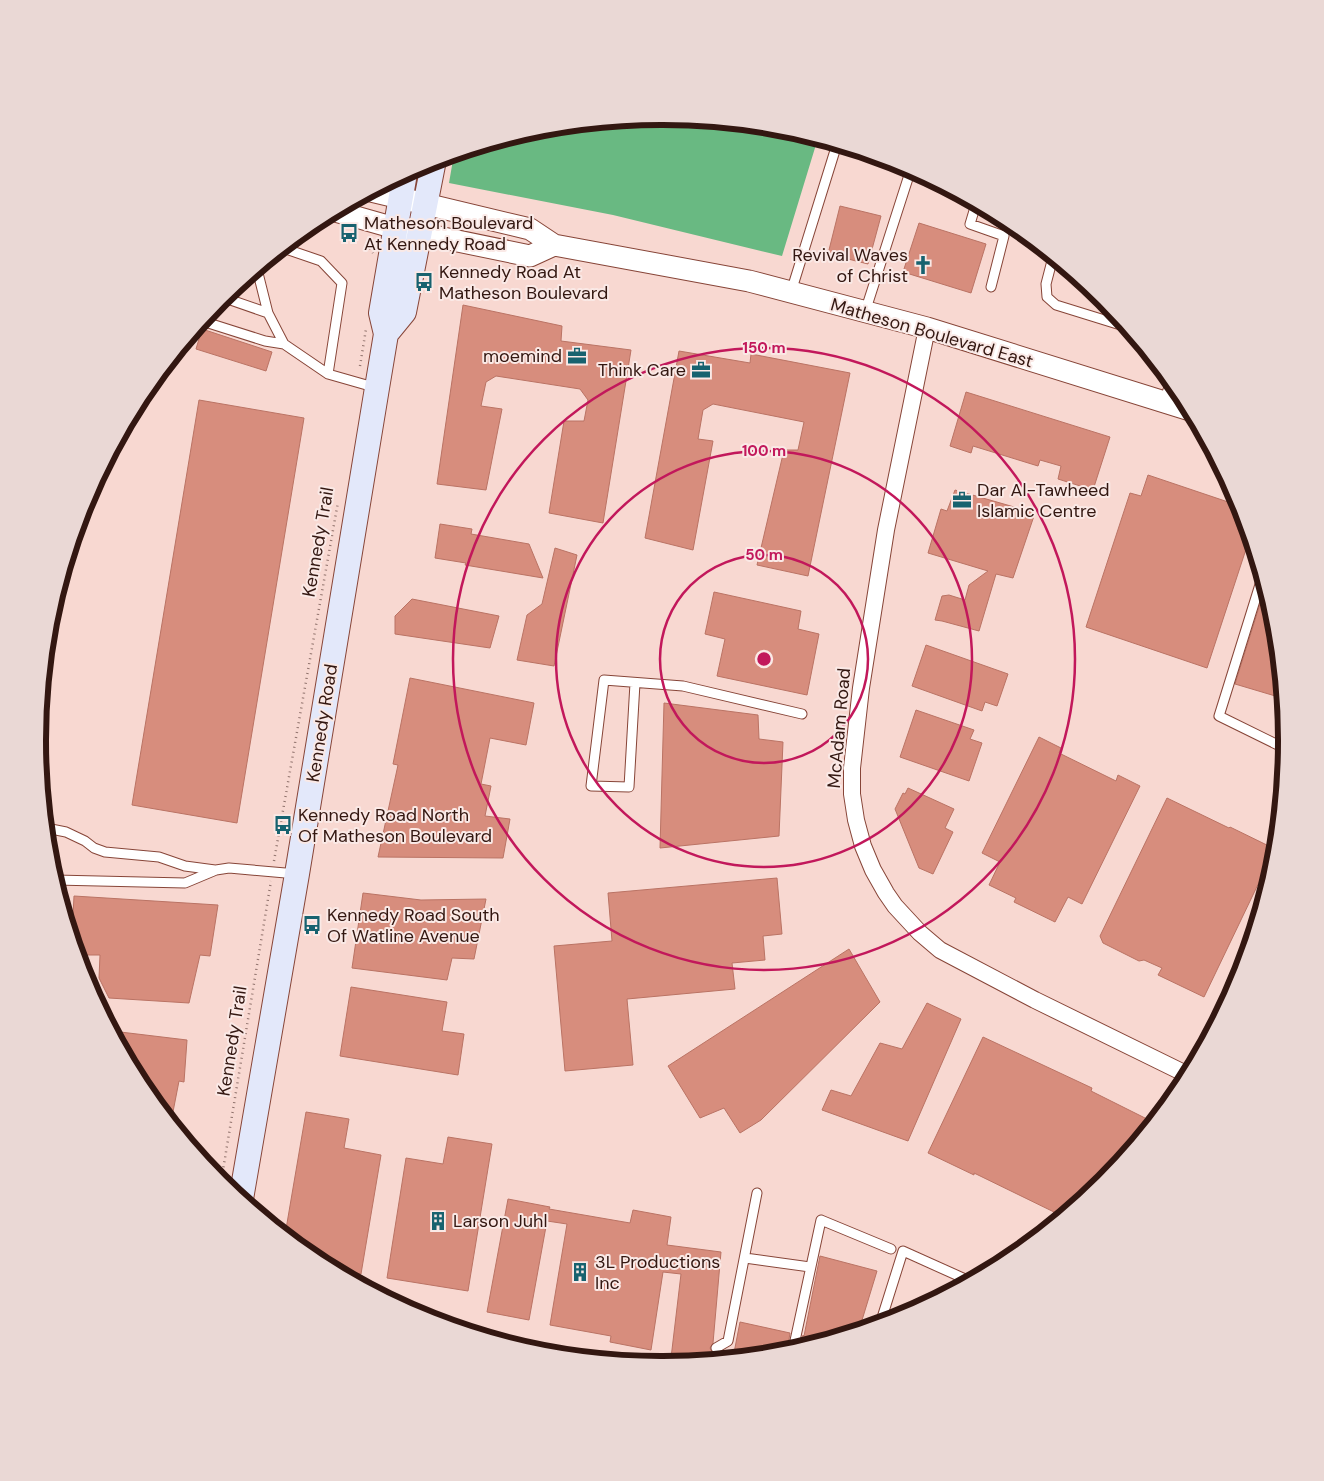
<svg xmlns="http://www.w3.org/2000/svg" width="1324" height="1481" viewBox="0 0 1324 1481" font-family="'DM Sans',sans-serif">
<rect width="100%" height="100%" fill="#f8d8d1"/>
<path fill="#69b982" d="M 662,116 L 784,128 L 818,138 L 782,256 L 613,215 L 449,183 L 454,154 L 540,128 Z"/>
<path fill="#d78d7d" stroke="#ba7364" d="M 840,206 L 881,216 L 868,264 L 828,254 Z
M 919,223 L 986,244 L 971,293 L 903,272 Z
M 463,305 L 562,326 L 561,341 L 631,350 L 603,523 L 549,513 L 564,421 L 584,421 L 588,400 L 580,389 L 496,376 L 486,382 L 481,406 L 502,409 L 486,490 L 437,484 Z
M 202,329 L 272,352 L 266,371 L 196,349 Z
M 679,351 L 750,363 L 751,354 L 850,373 L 808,576 L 757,565 L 784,450 L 798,450 L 804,422 L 713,404 L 703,410 L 698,439 L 713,441 L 693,550 L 645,538 Z
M 966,392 L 1110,437 L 1093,490 L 1058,479 L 1061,466 L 1040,460 L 1038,466 L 973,446 L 971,453 L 950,446 Z
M 199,400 L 304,418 L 237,823 L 132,805 Z
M 1148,475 L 1240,506 L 1243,514 L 1238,530 L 1249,533 L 1250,537 L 1207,668 L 1086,627 L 1130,493 L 1141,496 Z
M 955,490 L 1035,513 L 1013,578 L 996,574 L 979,631 L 942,621 L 935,620 L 942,596 L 949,595 L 965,600 L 969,585 L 988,571 L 928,553 L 941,509 L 947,511 Z
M 440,524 L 472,529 L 471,534 L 529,544 L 543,578 L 465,565 L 466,563 L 435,558 Z
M 555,548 L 577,555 L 554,666 L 517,660 L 527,615 L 542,604 Z
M 1265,588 L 1275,619 L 1282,698 L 1235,684 Z
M 714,592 L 801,611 L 798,629 L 819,634 L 807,695 L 717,676 L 725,639 L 705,634 Z
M 412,599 L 499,616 L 490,648 L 395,634 L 395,616 Z
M 926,645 L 1008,674 L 997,706 L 985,702 L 982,711 L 912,686 Z
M 410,678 L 534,703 L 526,745 L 490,738 L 481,784 L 491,786 L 485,816 L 510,819 L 503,858 L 378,857 L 398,765 L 393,764 Z
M 664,703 L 758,715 L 759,739 L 783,742 L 779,836 L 660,848 Z
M 916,710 L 974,730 L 970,739 L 982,743 L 969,781 L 900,757 Z
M 1039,737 L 1061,748 L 1059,753 L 1116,781 L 1118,775 L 1140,786 L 1082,904 L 1068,897 L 1055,922 L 1014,902 L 1016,898 L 989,885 L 1000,862 L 982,853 Z
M 908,788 L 954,809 L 945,828 L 953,832 L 933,874 L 919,868 L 895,809 L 903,793 L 905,794 Z
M 1167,798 L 1229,828 L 1230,827 L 1275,849 L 1204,997 L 1158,975 L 1162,968 L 1144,960 L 1139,961 L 1103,943 L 1100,936 Z
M 777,878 L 782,934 L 763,936 L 765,960 L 732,963 L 735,989 L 627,999 L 633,1065 L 565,1071 L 554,946 L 612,941 L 608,893 Z
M 363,893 L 421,900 L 486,899 L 474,959 L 452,958 L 447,980 L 352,968 Z
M 74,896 L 218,905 L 210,956 L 200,955 L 189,1003 L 109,998 L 99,978 L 100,955 L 77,955 L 72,935 Z
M 849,949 L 880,1002 L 761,1120 L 740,1133 L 724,1108 L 700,1118 L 668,1066 Z
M 351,987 L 447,1002 L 442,1031 L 464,1034 L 458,1075 L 340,1056 Z
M 927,1003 L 961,1019 L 908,1141 L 822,1110 L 831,1090 L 851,1096 L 880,1043 L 902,1049 Z
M 112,1031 L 187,1040 L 184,1082 L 179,1081 L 171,1122 L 143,1087 Z
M 983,1037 L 1092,1088 L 1091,1091 L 1153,1122 L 1103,1182 L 1045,1230 L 1054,1212 L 974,1173 L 974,1175 L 928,1153 Z
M 306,1112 L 349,1119 L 344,1148 L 381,1155 L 361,1274 L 332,1269 L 315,1260 L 285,1235 Z
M 448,1137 L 492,1144 L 468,1291 L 387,1278 L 406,1158 L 443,1164 Z
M 508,1199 L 550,1207 L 549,1209 L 630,1223 L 633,1210 L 671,1217 L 667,1245 L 721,1252 L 713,1343 L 710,1348 L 712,1352 L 711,1360 L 698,1361 L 671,1358 L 681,1274 L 663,1272 L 651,1350 L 610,1342 L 611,1336 L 550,1325 L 567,1224 L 547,1221 L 529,1320 L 487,1312 Z
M 820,1256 L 877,1271 L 859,1330 L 800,1348 L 803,1335 L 804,1336 Z
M 740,1322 L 790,1333 L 787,1352 L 733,1358 Z"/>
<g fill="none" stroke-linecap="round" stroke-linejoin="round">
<g stroke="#874538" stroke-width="11">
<path id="service" d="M 976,204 L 970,224 L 1004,236 L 991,287
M 283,248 L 321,261 L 342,283 L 328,374
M 1053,257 L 1046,284 L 1047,297 L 1056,305 L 1127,327
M 257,269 L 268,313 L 284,344 L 328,374 L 377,388
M 791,292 L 837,144
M 222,297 L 268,313
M 865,312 L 911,169
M 202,321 L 265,341 L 284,344
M 1164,402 L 1171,381
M 1262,578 L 1219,716 L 1286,749
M 635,683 L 629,787 L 591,786 L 604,680 L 683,686 L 802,714
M 46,828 L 66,832 L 85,841 L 94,848 L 105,852 L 159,857 L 185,866 L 215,870
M 55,880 L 185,883 L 216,870 L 229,868 L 297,874
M 745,1258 L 810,1267
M 880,1324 L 903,1251 L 963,1278 L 958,1287
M 716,1348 L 728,1341 L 757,1193
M 793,1350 L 821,1220 L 891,1249"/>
</g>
<g stroke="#874538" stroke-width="18">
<path id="minor" d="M 927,328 L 886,530 L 861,688 L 852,768 L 852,794 L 856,820 L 863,846 L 873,870 L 886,893 L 895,906 L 920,933 L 940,950 L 1035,1000 L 1188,1075"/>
</g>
<g stroke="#874538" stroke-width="23">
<path id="tertiary" d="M 371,191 L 530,229 L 554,245 L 749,281 L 927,328 L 1190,410
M 335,211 L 395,228 L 530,256 L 554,245"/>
</g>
<g stroke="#874538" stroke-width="26">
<path id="secondary" d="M 386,334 L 404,312 L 434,160
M 241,1199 L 297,874 L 377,388 L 386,334 L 381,313 L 405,173"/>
</g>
<path stroke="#91736d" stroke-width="2.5" stroke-dasharray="1 4" stroke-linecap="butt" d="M 371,239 L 369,247 L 373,253
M 360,366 L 366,329
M 274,861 L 338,502
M 221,1182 L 271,881"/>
<use href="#service" stroke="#fff" stroke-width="9"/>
<use href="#minor" stroke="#fff" stroke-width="16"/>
<use href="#tertiary" stroke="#fff" stroke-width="21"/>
<use href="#secondary" stroke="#e3e8fa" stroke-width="24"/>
</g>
<g fill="none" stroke="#c2185b" stroke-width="2.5">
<circle cx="764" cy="659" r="104"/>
<circle cx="764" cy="659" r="208"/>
<circle cx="764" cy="659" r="311"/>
</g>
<defs>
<g id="bus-bare" transform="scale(1.5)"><path d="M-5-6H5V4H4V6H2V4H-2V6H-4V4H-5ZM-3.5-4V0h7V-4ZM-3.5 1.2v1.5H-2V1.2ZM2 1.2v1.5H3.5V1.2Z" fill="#17626f" stroke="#fae9e6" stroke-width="2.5" paint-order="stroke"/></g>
<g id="church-bare" transform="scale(1.5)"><path d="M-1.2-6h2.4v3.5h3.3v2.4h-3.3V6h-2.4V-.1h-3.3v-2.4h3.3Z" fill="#17626f" stroke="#fae9e6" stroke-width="2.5" paint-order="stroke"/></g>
<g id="office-bare" transform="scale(1.5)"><path d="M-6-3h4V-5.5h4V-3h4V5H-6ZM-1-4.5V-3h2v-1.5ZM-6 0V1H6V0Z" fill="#17626f" stroke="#fae9e6" stroke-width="2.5" paint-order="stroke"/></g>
<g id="building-bare" transform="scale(1.5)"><path d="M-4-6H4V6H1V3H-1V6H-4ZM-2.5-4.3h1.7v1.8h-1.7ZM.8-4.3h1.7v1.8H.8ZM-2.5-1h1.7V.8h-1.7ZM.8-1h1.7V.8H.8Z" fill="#17626f" stroke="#fae9e6" stroke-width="2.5" paint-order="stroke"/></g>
</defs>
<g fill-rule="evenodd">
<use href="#bus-bare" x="349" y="233"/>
<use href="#church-bare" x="923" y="265"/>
<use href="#bus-bare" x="424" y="282"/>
<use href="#office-bare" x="577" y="356"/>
<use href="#office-bare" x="701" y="370"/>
<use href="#office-bare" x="962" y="500"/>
<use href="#bus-bare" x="283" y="825"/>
<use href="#bus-bare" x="312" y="925"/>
<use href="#building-bare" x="438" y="1221"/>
<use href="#building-bare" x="580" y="1272"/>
</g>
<g text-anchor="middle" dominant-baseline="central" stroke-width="4" stroke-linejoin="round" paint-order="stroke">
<g font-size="18" fill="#331711" stroke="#fae9e6" text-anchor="start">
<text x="364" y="223">Matheson Boulevard<tspan x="364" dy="21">At Kennedy Road</tspan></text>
<text x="908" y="255" text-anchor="end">Revival Waves<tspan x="908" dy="21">of Christ</tspan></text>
<text x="439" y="272">Kennedy Road At<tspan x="439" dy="21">Matheson Boulevard</tspan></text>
<text x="562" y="356" text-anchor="end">moemind</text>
<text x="686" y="370" text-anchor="end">Think Care</text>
<text x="977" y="490">Dar Al-Tawheed<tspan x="977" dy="21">Islamic Centre</tspan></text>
<text x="298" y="815">Kennedy Road North<tspan x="298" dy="21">Of Matheson Boulevard</tspan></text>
<text x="327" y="915">Kennedy Road South<tspan x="327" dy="21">Of Watline Avenue</tspan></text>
<text x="453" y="1221">Larson Juhl</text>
<text x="595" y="1262">3L Productions<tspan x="595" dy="21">Inc</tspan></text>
</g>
<g font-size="18" fill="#331711" stroke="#fae9e6">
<text transform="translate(932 333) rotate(16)">Matheson Boulevard East</text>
<text transform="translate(318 542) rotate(-80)">Kennedy Trail</text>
<text transform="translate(322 723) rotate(-81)">Kennedy Road</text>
<text transform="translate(839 728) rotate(-85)">McAdam Road</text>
<text transform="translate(232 1041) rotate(-81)">Kennedy Trail</text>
</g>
</g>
<path d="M0 0H1324V1481H0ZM661 125H663A615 615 0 0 1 1278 740V741A615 615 0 0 1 663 1356H661A615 615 0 0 1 46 741V740A615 615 0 0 1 661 125Z" fill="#ead8d5" fill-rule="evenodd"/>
<path fill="none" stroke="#331711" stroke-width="6" d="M661 125H663A615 615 0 0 1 1278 740V741A615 615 0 0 1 663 1356H661A615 615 0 0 1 46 741V740A615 615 0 0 1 661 125Z"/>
<circle cx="764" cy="659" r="8" fill="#c2185b" stroke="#fae9e6" stroke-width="2.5"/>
<g font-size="15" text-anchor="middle" font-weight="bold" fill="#c2185b" stroke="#fae9e6" stroke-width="4" stroke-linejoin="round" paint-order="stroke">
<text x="764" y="353">150 m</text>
<text x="764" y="456">100 m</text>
<text x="764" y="560">50 m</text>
</g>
</svg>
